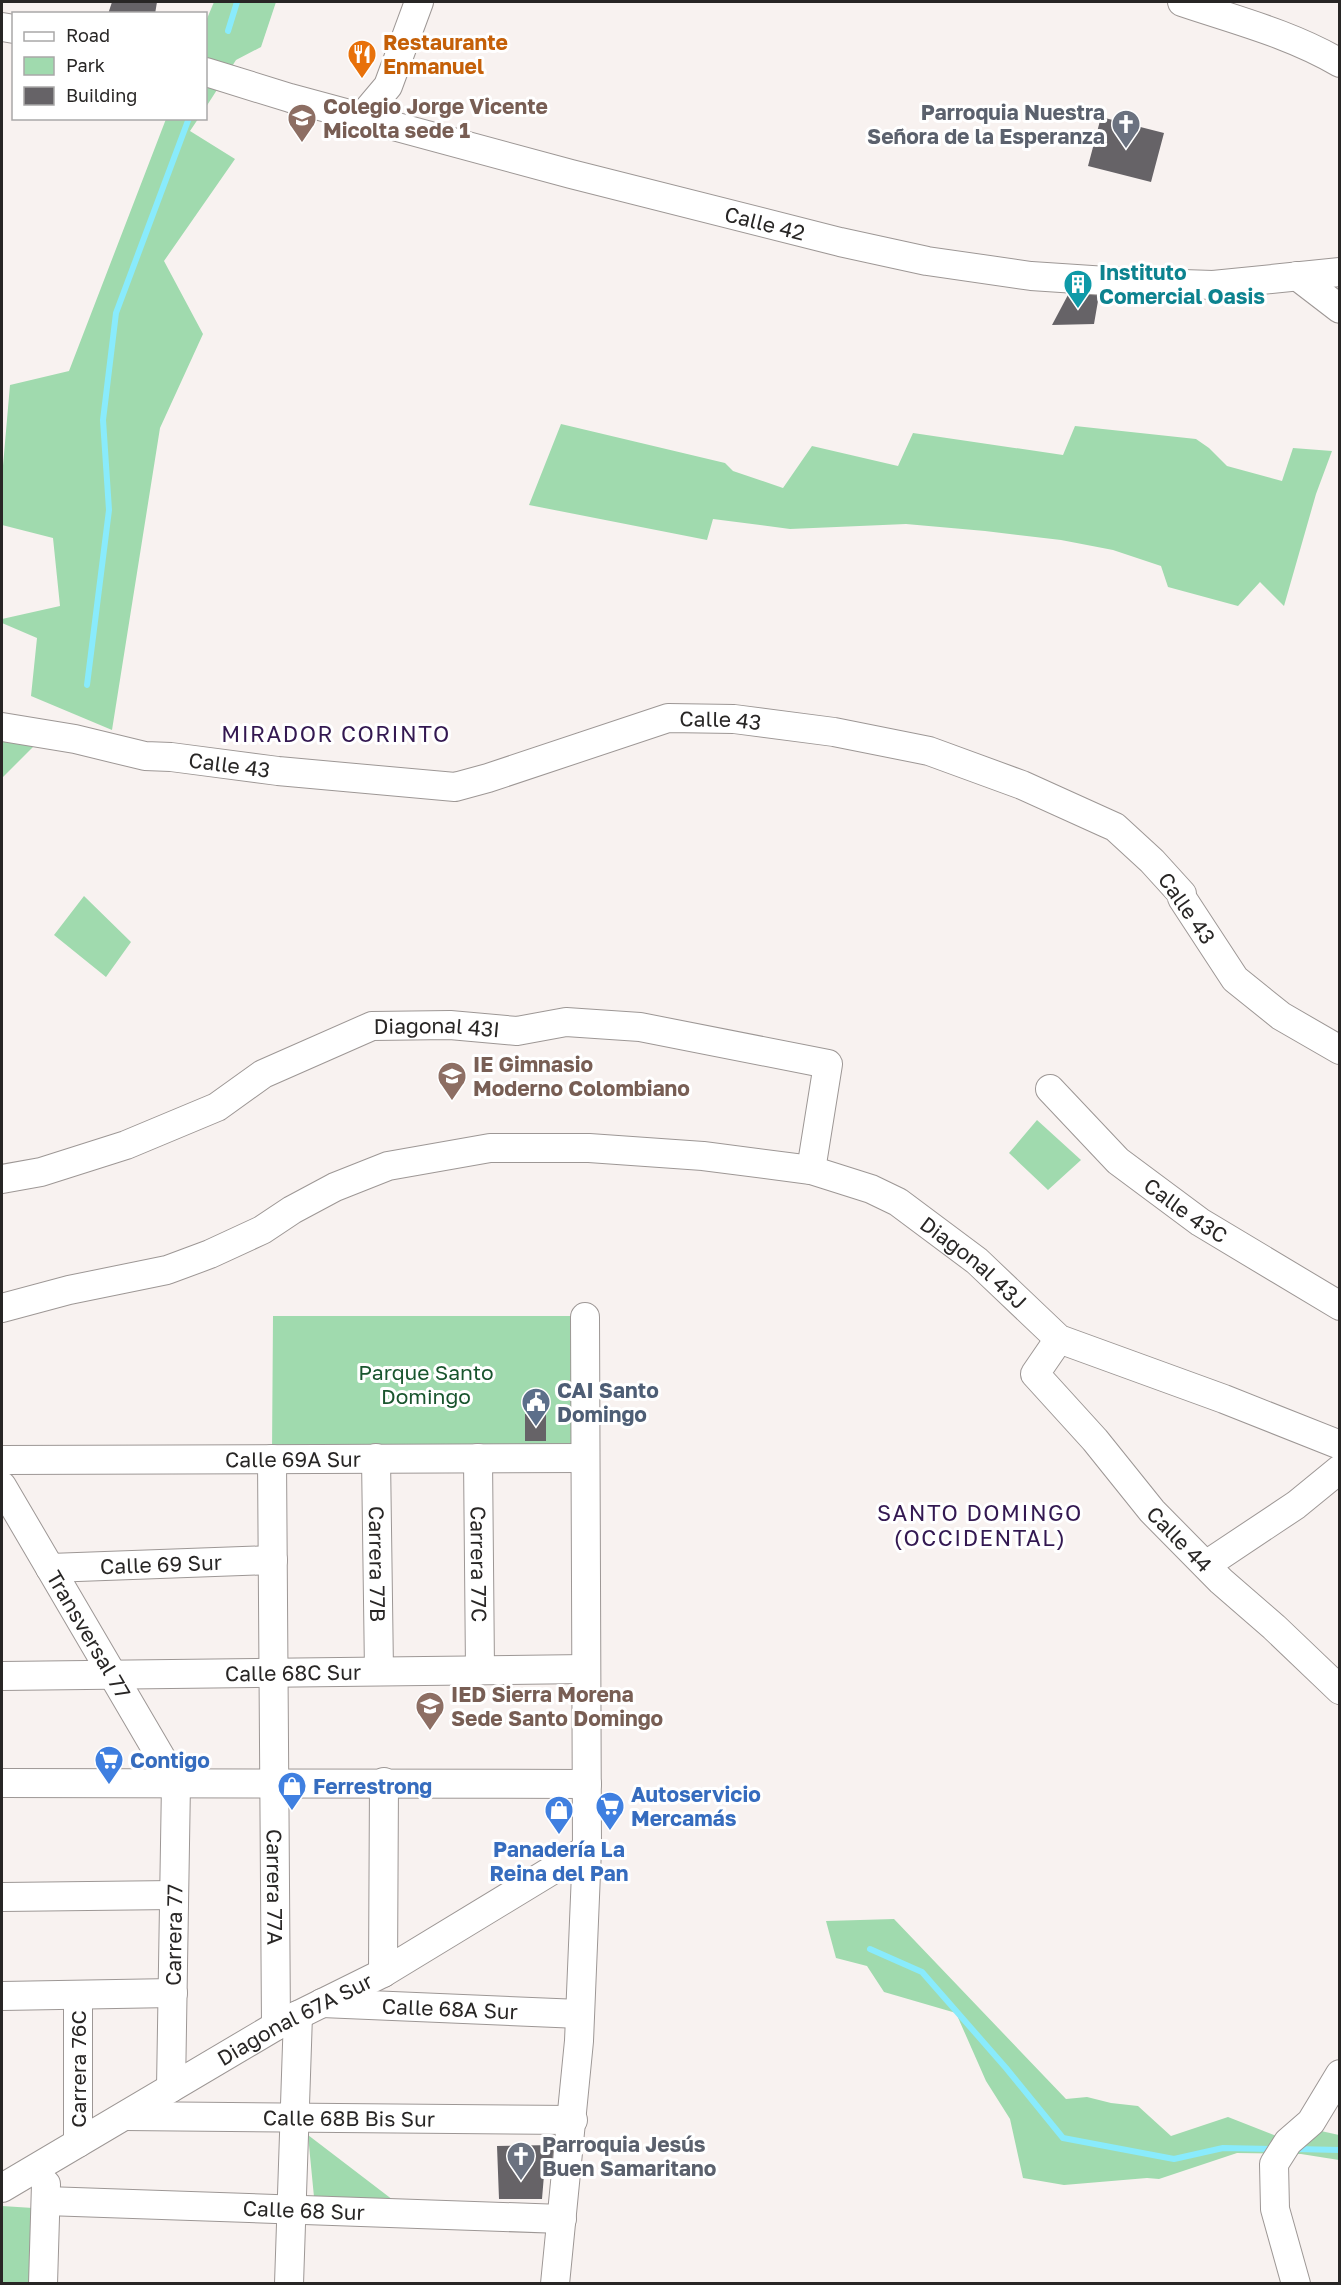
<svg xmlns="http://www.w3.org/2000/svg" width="1341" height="2285" viewBox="0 0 1341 2285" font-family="'Golos Text',sans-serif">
<rect width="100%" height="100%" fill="#f8f2f0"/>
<path fill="#a0daae" d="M 214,2 L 276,2 L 261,47 L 236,60 L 206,107 L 206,21 Z
M 166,119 L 198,119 L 190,131 L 235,159 L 164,261 L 203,334 L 160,428 L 112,730 L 31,696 L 37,638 L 2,623 L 2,619 L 60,606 L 53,538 L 2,525 L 2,477 L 10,385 L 69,371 Z
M 561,424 L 725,463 L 733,471 L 783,488 L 812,446 L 898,466 L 913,433 L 1063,455 L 1075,426 L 1196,439 L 1209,448 L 1227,466 L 1282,481 L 1293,448 L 1332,451 L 1316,494 L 1284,606 L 1260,582 L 1238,606 L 1168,587 L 1161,566 L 1113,550 L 1061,540 L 985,531 L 906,524 L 790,529 L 713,519 L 707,540 L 529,505 Z
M 2,739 L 36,744 L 2,778 Z
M 84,896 L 131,942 L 106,977 L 54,935 Z
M 1037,1120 L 1081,1160 L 1048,1190 L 1009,1153 Z
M 273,1316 L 579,1316 L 580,1452 L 272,1452 Z
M 894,1919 L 1066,2099 L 1087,2097 L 1111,2103 L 1138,2106 L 1171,2136 L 1228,2117 L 1279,2137 L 1321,2131 L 1339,2135 L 1339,2160 L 1301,2154 L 1237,2153 L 1159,2179 L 1147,2178 L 1064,2185 L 1023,2178 L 1010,2119 L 986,2081 L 956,2013 L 884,1992 L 867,1966 L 836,1958 L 826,1921 Z
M 308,2135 L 393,2200 L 314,2197 Z
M 2,2206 L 33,2208 L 30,2283 L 2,2283 Z"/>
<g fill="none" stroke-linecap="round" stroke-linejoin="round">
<path stroke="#89ebfc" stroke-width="6" d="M 228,31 L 237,2
M 87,685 L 109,510 L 103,420 L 116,313 L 189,118
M 870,1949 L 922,1972 L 1006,2068 L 1063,2138 L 1174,2159 L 1223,2148 L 1272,2149
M 1295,2149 L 1340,2150"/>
</g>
<path fill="#666367" d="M 112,2 L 157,2 L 155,14 L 108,14 Z
M 1101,117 L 1164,133 L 1151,182 L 1088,166 Z
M 1069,293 L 1099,295 L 1094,324 L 1052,325 Z
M 525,1414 L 546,1414 L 546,1441 L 525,1441 Z
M 555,2145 L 557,2160 L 545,2163 L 542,2199 L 499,2199 L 497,2146 Z"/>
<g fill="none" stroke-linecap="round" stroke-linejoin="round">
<g stroke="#9d9795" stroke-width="30">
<g id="minor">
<path d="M 1182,2 C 1235,20 1291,34 1340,63"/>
<path d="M 2,27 L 14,29"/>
<path id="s1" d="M 206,72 L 290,98 L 571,174 L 840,242 L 927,261 L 1031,276 L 1122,282 L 1213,285 L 1340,272"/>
<path d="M 361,118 L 388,86 L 419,2"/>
<path d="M 1297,276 L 1340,309"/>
<path id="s2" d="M 2,727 L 75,739 L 145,756 L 171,757 L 278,771 L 455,787 L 488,778 L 668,718 L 734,719 L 834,732 L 929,751 L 1022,785 L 1106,823 L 1115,827 L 1152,861 L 1182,894 L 1182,898 L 1235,979 L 1281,1016 L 1340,1050"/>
<path id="s3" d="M 1050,1089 L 1118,1161 L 1200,1222 L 1340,1306"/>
<path id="s4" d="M 2,1179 L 41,1172 L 126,1145 L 217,1107 L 263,1074 L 372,1026 L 450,1025 L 517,1031 L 566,1022 L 640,1027 L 828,1064 L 811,1170"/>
<path id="s5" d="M 2,1308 L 69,1290 L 167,1270 L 210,1254 L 262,1230 L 292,1210 L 335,1187 L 388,1166 L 490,1148 L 589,1148 L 703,1156 L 811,1170 L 871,1189 L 898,1202 L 977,1261 L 1059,1339 L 1224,1399 L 1340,1445"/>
<path id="s6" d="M 1059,1339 L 1035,1374 L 1095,1440 L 1152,1511 L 1221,1581 L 1274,1627 L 1340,1690"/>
<path id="s7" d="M 376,1458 L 379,1671"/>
<path id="s8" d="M 478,1458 L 480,1670"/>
<path id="s9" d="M 272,1459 L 276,2026"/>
<path id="s10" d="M 2,1460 L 584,1458"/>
<path id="s11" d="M 2,1486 L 176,1783"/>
<path d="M 1206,1565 L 1296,1505 L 1340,1469"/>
<path id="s12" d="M 50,1568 L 273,1560"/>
<path id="s13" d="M 2,1676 L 586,1669"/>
<path d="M 2,1783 L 587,1784"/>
<path d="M 2,1897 L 174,1895"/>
<path d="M 383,1973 L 384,1782"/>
<path d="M 78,1995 L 78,2143"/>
<path d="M 2,1996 L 173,1993"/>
<path id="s14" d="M 322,2003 L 580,2014"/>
<path id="s15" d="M 171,2088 L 176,1783"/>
<path id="s16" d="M 125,2116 L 573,2120"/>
<path id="s17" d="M 2,2188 L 276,2026 L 383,1973 L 587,1849"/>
<path id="s18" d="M 46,2201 L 562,2219"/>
<path d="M 43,2284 L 46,2184"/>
<path d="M 289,2284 L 298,2015"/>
<path d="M 555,2284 L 579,2041 L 587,1849 L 585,1317"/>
<path d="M 1296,2284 L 1275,2209 L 1274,2164 L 1288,2142 L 1311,2122 L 1340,2074"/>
</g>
</g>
<use href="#minor" stroke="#fff" stroke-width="28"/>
</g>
<defs>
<g id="restaurant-pin" transform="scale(1.5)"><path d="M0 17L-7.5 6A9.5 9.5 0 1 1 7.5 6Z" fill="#e8710a" stroke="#fff"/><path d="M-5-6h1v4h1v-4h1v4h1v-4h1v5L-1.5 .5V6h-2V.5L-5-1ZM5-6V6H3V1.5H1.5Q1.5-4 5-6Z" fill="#fff"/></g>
<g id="school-pin" transform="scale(1.5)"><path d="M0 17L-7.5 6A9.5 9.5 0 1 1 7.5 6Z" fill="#8d6e63" stroke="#fff"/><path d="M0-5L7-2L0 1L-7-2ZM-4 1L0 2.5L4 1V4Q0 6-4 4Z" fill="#fff"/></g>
<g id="church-pin" transform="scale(1.5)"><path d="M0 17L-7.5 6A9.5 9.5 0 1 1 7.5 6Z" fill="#6b7280" stroke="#fff"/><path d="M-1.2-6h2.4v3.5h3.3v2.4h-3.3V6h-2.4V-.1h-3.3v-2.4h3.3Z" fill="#fff"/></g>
<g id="building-pin" transform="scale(1.5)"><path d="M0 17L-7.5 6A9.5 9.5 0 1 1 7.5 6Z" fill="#0f9aa8" stroke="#fff"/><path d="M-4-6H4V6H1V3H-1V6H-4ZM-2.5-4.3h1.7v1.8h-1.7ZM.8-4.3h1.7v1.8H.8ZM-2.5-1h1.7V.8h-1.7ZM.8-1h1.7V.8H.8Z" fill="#fff"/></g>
<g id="civic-pin" transform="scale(1.5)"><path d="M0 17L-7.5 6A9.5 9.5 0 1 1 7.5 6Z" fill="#5c6f8a" stroke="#fff"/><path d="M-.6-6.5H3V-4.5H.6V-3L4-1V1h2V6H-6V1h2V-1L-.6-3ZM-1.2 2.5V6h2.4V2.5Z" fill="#fff"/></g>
<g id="supermarket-pin" transform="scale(1.5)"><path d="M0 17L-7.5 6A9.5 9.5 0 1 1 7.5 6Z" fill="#3f7fe0" stroke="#fff"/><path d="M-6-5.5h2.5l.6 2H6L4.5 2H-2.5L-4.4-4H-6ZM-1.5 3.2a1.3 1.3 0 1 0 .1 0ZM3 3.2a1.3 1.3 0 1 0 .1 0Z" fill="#fff"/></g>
<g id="shop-pin" transform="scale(1.5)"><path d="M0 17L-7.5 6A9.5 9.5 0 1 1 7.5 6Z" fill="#3f7fe0" stroke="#fff"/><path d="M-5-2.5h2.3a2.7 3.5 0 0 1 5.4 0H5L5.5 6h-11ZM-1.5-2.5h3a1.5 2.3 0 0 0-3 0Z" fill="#fff"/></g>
</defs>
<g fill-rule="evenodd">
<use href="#restaurant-pin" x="362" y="54"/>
<use href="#school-pin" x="302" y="118"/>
<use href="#church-pin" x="1126" y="124"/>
<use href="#building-pin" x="1078" y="284"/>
<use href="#school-pin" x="452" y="1076"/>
<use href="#civic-pin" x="536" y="1402"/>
<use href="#school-pin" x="430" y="1706"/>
<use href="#supermarket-pin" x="109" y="1760"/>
<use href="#shop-pin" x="292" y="1786"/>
<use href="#supermarket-pin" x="610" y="1806"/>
<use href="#shop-pin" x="559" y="1810"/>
<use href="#church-pin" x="521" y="2156"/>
</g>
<g text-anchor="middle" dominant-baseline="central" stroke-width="6" stroke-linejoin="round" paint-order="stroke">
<g font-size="21" font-weight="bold" fill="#c56008" stroke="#fff" text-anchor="start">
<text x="383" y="42">Restaurante<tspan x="383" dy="24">Enmanuel</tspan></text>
</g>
<g font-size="21" font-weight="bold" fill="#785e54" stroke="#fff" text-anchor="start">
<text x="323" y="106">Colegio Jorge Vicente<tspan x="323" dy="24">Micolta sede 1</tspan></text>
<text x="473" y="1064">IE Gimnasio<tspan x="473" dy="24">Moderno Colombiano</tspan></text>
<text x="451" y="1694">IED Sierra Morena<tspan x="451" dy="24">Sede Santo Domingo</tspan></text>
</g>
<g font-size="21" font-weight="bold" fill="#5b616d" stroke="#fff" text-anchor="end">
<text x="1105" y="112">Parroquia Nuestra<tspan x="1105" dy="24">Señora de la Esperanza</tspan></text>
<text x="542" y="2144" text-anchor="start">Parroquia Jesús<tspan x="542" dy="24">Buen Samaritano</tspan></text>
</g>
<g font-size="21" fill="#282625" stroke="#fff">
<text stroke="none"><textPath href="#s1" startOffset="579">Calle 42</textPath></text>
<text stroke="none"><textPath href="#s2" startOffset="734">Calle 43</textPath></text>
<text stroke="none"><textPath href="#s2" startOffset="231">Calle 43</textPath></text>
<text transform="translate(1187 908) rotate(55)">Calle 43</text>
<text stroke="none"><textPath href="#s4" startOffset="468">Diagonal 43I</textPath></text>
<text stroke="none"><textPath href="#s3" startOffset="183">Calle 43C</textPath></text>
<text stroke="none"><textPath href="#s5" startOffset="1030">Diagonal 43J</textPath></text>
<text stroke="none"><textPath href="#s10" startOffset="291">Calle 69A Sur</textPath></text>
<text stroke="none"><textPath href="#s6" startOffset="262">Calle 44</textPath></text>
<text stroke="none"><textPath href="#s12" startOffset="111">Calle 69 Sur</textPath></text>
<text stroke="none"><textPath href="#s8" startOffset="106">Carrera 77C</textPath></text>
<text stroke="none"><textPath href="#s7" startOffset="106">Carrera 77B</textPath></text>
<text stroke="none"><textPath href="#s11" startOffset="172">Transversal 77</textPath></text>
<text stroke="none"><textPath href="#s13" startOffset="291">Calle 68C Sur</textPath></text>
<text stroke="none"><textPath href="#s9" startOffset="428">Carrera 77A</textPath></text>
<text stroke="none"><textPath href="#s15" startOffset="153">Carrera 77</textPath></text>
<text stroke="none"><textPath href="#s14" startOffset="128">Calle 68A Sur</textPath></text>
<text stroke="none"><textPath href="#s17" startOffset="338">Diagonal 67A Sur</textPath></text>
<text transform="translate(78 2069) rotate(-90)">Carrera 76C</text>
<text stroke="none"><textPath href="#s16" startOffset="224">Calle 68B Bis Sur</textPath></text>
<text stroke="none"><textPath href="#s18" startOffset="258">Calle 68 Sur</textPath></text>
</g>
<g font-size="21" font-weight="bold" fill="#0d838f" stroke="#fff" text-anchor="start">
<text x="1099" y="272">Instituto<tspan x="1099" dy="24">Comercial Oasis</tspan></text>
</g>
<g font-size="21" fill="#19552e" stroke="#fff">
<text x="426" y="1372">Parque Santo<tspan x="426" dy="24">Domingo</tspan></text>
</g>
<g font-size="21" font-weight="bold" fill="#4e5e75" stroke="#fff" text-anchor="start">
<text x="557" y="1390">CAI Santo<tspan x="557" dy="24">Domingo</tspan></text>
</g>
<g font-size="21" font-weight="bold" fill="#366cbe" stroke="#fff" text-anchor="start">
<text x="130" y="1760">Contigo</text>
<text x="313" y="1786">Ferrestrong</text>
<text x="631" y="1794">Autoservicio<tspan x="631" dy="24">Mercamás</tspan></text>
<text x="559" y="1849" text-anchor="middle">Panadería La<tspan x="559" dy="24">Reina del Pan</tspan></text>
</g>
<g font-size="22" letter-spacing="1.5" fill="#331851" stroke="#fff">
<text x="336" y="733">MIRADOR CORINTO</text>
<text x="980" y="1512">SANTO DOMINGO<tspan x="980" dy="25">(OCCIDENTAL)</tspan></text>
</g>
</g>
<rect width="1341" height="2285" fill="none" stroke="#282625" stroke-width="6"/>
<rect x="12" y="12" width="195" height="108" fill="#ffffff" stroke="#a9a8a8" stroke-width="1.5"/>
<rect x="24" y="32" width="30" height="9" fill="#ffffff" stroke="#a9a8a8" stroke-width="1.5"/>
<text x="66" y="42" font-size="18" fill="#282625">Road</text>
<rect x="24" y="57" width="30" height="18" fill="#a0daae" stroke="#a9a8a8" stroke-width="1.5"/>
<text x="66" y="72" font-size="18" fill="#282625">Park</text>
<rect x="24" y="87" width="30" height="18" fill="#666367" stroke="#a9a8a8" stroke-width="1.5"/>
<text x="66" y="102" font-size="18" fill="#282625">Building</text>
</svg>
